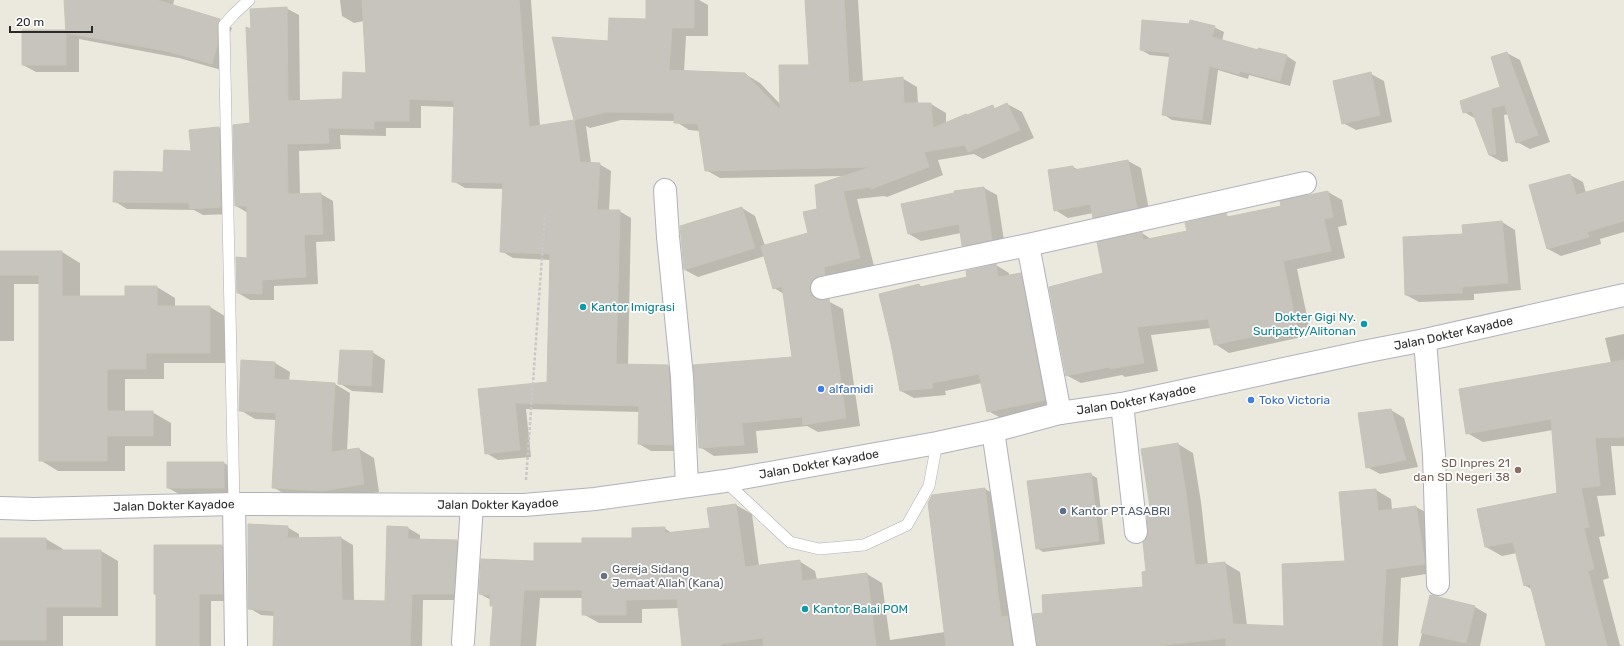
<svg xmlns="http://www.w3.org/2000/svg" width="1624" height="646" viewBox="0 0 1624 646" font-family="Rubik,sans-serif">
<rect width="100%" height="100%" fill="#ebe8dd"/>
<path fill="#0003" d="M 65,0 L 174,0 L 173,6 L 219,20 L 232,28 L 230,33 L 225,71 L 179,58 L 79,39 L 79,72 L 36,72 L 23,65 L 67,31 Z
M 340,0 L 531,0 L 540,126 L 575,121 L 553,38 L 609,42 L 647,20 L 647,0 L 699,0 L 708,5 L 708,36 L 686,36 L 684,72 L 745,74 L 760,83 L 781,105 L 810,66 L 806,0 L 858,0 L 863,82 L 902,78 L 917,87 L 918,104 L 931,104 L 946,113 L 946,123 L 992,107 L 996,109 L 1007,104 L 1022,112 L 1034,138 L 983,159 L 974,154 L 938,160 L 943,175 L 887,197 L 884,196 L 857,199 L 874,266 L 824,293 L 824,299 L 843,309 L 860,426 L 818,432 L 807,426 L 756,431 L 758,453 L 714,456 L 700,447 L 794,358 L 784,294 L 774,288 L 765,256 L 698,277 L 685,270 L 742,208 L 755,216 L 765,246 L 810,233 L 818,209 L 846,176 L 720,178 L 706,170 L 700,131 L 689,130 L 675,121 L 621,120 L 590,128 L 586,126 L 591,163 L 599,164 L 611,171 L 609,211 L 619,211 L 631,218 L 628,365 L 668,366 L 680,373 L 684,451 L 651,451 L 639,444 L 640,412 L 526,409 L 531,457 L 498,460 L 486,453 L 479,390 L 548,383 L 551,260 L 513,258 L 501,251 L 504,189 L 465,188 L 453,181 L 455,107 L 421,106 L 421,128 L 386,128 L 386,136 L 340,135 L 341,149 L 299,151 L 300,195 L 321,194 L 333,201 L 335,241 L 316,242 L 318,284 L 274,286 L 274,300 L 250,300 L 238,293 L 248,259 L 248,213 L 236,206 L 251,124 L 252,30 L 286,8 L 299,15 L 300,102 L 343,100 L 367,74 L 364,21 L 354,23 L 342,16 Z
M 1214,27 L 1224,32 L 1222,41 L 1258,52 L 1287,56 L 1296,62 L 1290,86 L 1249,75 L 1248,79 L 1218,70 L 1211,125 L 1172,120 L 1163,114 L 1170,57 L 1150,55 L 1141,50 Z
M 1507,53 L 1520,60 L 1550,142 L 1530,149 L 1517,142 L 1509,114 L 1504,115 L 1508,161 L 1502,162 L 1489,155 L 1476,119 L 1464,112 L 1501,87 Z
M 1371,74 L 1384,81 L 1392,122 L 1356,130 L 1343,123 Z
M 219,128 L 232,135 L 233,214 L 203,215 L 194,210 L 127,209 L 114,201 L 164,173 L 192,152 Z
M 1128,161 L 1141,168 L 1150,215 L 1106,225 L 1094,217 L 1093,213 L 1068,218 L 1055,210 L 1049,171 L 1073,167 L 1079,170 Z
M 1570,175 L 1583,182 L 1586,193 L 1624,182 L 1624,232 L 1600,239 L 1601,244 L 1561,256 L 1548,249 Z
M 984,188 L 997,195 L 1005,247 L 976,253 L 963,245 L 961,233 L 921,241 L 909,234 Z
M 1328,192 L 1342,200 L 1347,225 L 1338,227 L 1345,258 L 1297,269 L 1311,335 L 1229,353 L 1215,344 L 1211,328 L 1151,335 L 1158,371 L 1125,377 L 1122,375 L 1081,383 L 1066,375 L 1104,274 L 1142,233 L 1151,239 L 1188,232 L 1226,215 L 1230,217 L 1283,207 Z
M 1502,222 L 1515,230 L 1521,290 L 1474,294 L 1474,300 L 1419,302 L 1406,295 L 1464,235 Z
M 0,252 L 62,252 L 80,263 L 80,297 L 126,297 L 157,287 L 175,298 L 175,307 L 210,307 L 228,318 L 228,363 L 164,363 L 164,379 L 125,379 L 125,412 L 152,412 L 171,423 L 171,446 L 125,446 L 125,471 L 58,471 L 40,460 L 40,284 L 14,284 L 14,341 L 0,341 Z
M 996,265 L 1009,273 L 1009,276 L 1020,274 L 1033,282 L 1057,407 L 1001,418 L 988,411 L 982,383 L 945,391 L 946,395 L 914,398 L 901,391 L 892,343 L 880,294 L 919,285 L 924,288 L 968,278 Z
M 1624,334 L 1624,446 L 1611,446 L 1616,495 L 1597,496 L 1605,536 L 1599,537 L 1609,578 L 1603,580 L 1620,645 L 1622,646 L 1552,646 L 1533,590 L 1524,585 L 1517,553 L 1502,556 L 1486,547 L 1559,494 L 1553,430 L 1483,442 L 1467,433 L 1611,363 L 1605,338 Z
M 372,352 L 385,360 L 383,393 L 352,391 L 339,383 Z
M 275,363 L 290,372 L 289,381 L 335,384 L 350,393 L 347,451 L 359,449 L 374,458 L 379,492 L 338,499 L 288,496 L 273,487 L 276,420 L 255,419 L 240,410 Z
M 1391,410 L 1404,418 L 1418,467 L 1380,474 L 1367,467 Z
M 1178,444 L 1193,453 L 1201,502 L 1208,565 L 1225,563 L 1240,572 L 1247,625 L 1285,627 L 1346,562 L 1340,493 L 1376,490 L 1391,499 L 1392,510 L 1416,507 L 1431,515 L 1439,572 L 1401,578 L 1398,646 L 1038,646 L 1044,614 L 1144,587 L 1148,572 L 1148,538 L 1152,514 Z
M 168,463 L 224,463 L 237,471 L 237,495 L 181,495 L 168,488 Z
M 1090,474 L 1097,478 L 1105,544 L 1043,552 L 1037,548 Z
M 985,489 L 1001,498 L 1027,646 L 683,646 L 679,608 L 642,609 L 642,623 L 599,623 L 583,614 L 583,598 L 540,598 L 536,646 L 491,646 L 494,607 L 491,605 L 491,600 L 480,594 L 535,562 L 583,544 L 633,539 L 664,528 L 672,533 L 711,529 L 736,505 L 752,514 L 759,566 L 799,561 L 815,571 L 817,580 L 867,574 L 882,583 L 890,640 L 945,632 Z
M 287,527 L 299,534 L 299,539 L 341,538 L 353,545 L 354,601 L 386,602 L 388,527 L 408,528 L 420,535 L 420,540 L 457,541 L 469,548 L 465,600 L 423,600 L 422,646 L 274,646 L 275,616 L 261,615 L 249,608 Z
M 0,539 L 46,539 L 63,549 L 63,551 L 101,551 L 118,561 L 118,616 L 63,616 L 63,646 L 0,646 Z
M 222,546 L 235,554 L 235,601 L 211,601 L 211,646 L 157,646 L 157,595 L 155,594 Z
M 1431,596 L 1475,607 L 1487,614 L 1480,646 L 1419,646 Z"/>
<path fill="#c7c4bd" stroke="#c7c4b7" d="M 64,0 L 157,0 L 220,19 L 217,25 L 217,46 L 212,64 L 166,51 L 66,33 Z
M 362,0 L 519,0 L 529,127 L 574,120 L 580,162 L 600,163 L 597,210 L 620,210 L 616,364 L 668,365 L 673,445 L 638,444 L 639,406 L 515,403 L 520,450 L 485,454 L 478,389 L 547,382 L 550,254 L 500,252 L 503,183 L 452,182 L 454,101 L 409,99 L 409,121 L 374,121 L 374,129 L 328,128 L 329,143 L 287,144 L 288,193 L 291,194 L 321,193 L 323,234 L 304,235 L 306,277 L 262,280 L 262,294 L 237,293 L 236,257 L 247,258 L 247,206 L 235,206 L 233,125 L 250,123 L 246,27 L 251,29 L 250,9 L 287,7 L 288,101 L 342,99 L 343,72 L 366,73 Z
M 646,0 L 694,0 L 694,28 L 672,28 L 669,70 L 745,73 L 780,110 L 779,65 L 809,65 L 805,0 L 844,0 L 849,83 L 903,77 L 904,103 L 931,103 L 933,128 L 966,114 L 967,115 L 993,105 L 994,109 L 1007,103 L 1020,130 L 968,152 L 965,145 L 924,152 L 929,167 L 871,189 L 871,187 L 843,191 L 860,258 L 824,267 L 825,275 L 813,279 L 810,284 L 810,290 L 812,296 L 818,300 L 829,299 L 846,418 L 803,425 L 802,417 L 742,423 L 744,445 L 699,448 L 693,365 L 792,357 L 782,286 L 773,289 L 761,246 L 808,233 L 803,212 L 817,209 L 815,185 L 868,168 L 868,167 L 705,171 L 698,124 L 674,123 L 674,113 L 606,112 L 574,120 L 552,37 L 608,41 L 609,18 L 646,19 Z
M 1142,20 L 1189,24 L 1190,20 L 1215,26 L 1212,37 L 1258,50 L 1258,48 L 1287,55 L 1280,81 L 1240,71 L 1239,74 L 1209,66 L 1202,120 L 1162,115 L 1170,53 L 1140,50 Z
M 22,30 L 66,30 L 66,65 L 22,65 Z
M 1507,52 L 1538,135 L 1516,143 L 1505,105 L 1491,108 L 1496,154 L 1489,155 L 1472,111 L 1463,113 L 1460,101 L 1500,87 L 1491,57 Z
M 1371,72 L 1380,115 L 1342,124 L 1333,81 Z
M 219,127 L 221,207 L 190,209 L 189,203 L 113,202 L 114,171 L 163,172 L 164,150 L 191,151 L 189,130 Z
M 1128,160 L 1137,208 L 1093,218 L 1090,204 L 1054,211 L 1048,170 L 1073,166 L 1074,170 Z
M 1570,174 L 1576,195 L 1624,181 L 1624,221 L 1587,232 L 1589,237 L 1547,249 L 1529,185 Z
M 984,187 L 992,240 L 962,246 L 959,224 L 908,234 L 901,204 L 954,193 L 954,191 Z
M 1328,191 L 1333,217 L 1324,219 L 1331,251 L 1283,261 L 1297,327 L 1214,345 L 1208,319 L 1137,327 L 1144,363 L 1110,369 L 1109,367 L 1066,376 L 1049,287 L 1103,273 L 1097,242 L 1142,232 L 1143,240 L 1187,231 L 1185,223 L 1226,213 L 1227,217 L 1281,206 L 1280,201 Z
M 742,207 L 755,248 L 684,270 L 680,226 Z
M 1502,221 L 1508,283 L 1462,287 L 1462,293 L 1405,295 L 1403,237 L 1463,234 L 1462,225 Z
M 0,251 L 62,251 L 62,296 L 125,296 L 125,286 L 157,286 L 157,306 L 210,306 L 210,353 L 146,353 L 146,369 L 107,369 L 107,411 L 153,411 L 153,436 L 107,436 L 107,461 L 39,461 L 39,275 L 0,275 Z
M 996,264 L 998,277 L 1021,273 L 1045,400 L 987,412 L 979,374 L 932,383 L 933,388 L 900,391 L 891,344 L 879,294 L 919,284 L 920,287 L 967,277 L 966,271 Z
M 340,350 L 373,351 L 371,386 L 338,384 Z
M 241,360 L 275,362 L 274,379 L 335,383 L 331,452 L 359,448 L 364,484 L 322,491 L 272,488 L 276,413 L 239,411 Z
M 1624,360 L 1624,437 L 1595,438 L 1600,486 L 1581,488 L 1589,527 L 1584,528 L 1594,569 L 1588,571 L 1607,646 L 1546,646 L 1530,584 L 1524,586 L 1513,542 L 1485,547 L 1477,509 L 1557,493 L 1551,419 L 1466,434 L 1459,389 Z
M 1391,409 L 1406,460 L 1366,468 L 1358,413 Z
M 1178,443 L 1186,493 L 1195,565 L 1225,562 L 1233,624 L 1284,626 L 1282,564 L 1345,561 L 1339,492 L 1376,489 L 1378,511 L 1416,506 L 1425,564 L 1386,569 L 1382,646 L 1226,646 L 1226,638 L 1157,646 L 1037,646 L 1033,614 L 1043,613 L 1042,595 L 1143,587 L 1142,572 L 1146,571 L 1143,542 L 1147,537 L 1148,531 L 1147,513 L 1151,513 L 1141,449 Z
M 167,462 L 224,462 L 224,488 L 167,488 Z
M 1091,473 L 1099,541 L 1036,549 L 1027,481 Z
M 985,488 L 1001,617 L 1008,616 L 1012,646 L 946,646 L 928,503 L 932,495 Z
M 736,504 L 745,567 L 800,560 L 802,581 L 867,573 L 876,646 L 764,646 L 763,638 L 720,644 L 721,646 L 682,646 L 677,599 L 626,600 L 626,615 L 582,615 L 582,590 L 524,590 L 520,646 L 490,646 L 493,606 L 490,606 L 490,595 L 479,594 L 481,559 L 534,561 L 534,543 L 582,543 L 582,538 L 632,538 L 632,528 L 665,527 L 665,533 L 710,528 L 707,508 Z
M 248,524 L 288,526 L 287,538 L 341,537 L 342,600 L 385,601 L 387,526 L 408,527 L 408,539 L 457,540 L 454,594 L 412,594 L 410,646 L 273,646 L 274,611 L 248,609 Z
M 0,538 L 46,538 L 46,550 L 101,550 L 101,607 L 46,607 L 46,640 L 0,640 Z
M 154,545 L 222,545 L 223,594 L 199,594 L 199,646 L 156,646 L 156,594 L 154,594 Z
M 1430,595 L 1475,606 L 1466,643 L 1421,633 Z"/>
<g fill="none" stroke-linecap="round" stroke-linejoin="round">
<g stroke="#b1b1bd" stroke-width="12">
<path id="lane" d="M 725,481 L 790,542 L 819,549 L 864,545 L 907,525 L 929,486 L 937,443
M 234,504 L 224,25 L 234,14 L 249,0"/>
</g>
<g stroke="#b1b1bd" stroke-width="24">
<path id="street" d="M 665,190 L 668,237 L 682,377 L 687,486
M 1028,245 L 1060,413
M 822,288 L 1028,245 L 1305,183
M 1425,340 L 1434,455 L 1438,584
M 1122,404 L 1136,532
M 234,504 L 236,646
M 463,642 L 472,505"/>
</g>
<g stroke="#b1b1bd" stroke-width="24">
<g id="secondary">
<path d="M 993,431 L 1025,646"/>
<path id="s1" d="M 0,508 L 34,509 L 234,504 L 524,505 L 595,499 L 725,481 L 937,443 L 993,431 L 1060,413 L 1122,404 L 1368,351 L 1425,340 L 1624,295"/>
</g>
</g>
<path stroke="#c8c8c8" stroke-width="2.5" stroke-dasharray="3 2" stroke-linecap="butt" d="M 526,480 L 545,215"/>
<use href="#lane" stroke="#fff" stroke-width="11"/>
<use href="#street" stroke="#fff" stroke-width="22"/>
<use href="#secondary" stroke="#fff" stroke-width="22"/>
</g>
<g fill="#0f9aa8" stroke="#fff" stroke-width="1.5">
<circle cx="583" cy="307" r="4"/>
<circle cx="1364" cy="324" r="4"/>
<circle cx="805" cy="609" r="4"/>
</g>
<g fill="#3f7fe0" stroke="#fff" stroke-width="1.5">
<circle cx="821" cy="389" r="4"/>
<circle cx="1251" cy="400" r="4"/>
</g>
<circle fill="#8d6e63" stroke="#fff" stroke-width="1.5" cx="1518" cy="470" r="4"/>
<circle fill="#5c6f8a" stroke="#fff" stroke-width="1.5" cx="1063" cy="511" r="4"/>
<circle fill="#6b7280" stroke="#fff" stroke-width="1.5" cx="604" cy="576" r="4"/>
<g text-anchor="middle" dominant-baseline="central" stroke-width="3.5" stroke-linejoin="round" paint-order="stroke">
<g font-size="12" fill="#0d838f" stroke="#fff" text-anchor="start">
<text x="591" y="307">Kantor Imigrasi</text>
<text x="1356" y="317" text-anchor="end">Dokter Gigi Ny.<tspan x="1356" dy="14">Suripatty/Alitonan</tspan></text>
<text x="813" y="609">Kantor Balai POM</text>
</g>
<g font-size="12" fill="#2a2a2a" stroke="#fff">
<text stroke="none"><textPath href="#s1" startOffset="1470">Jalan Dokter Kayadoe</textPath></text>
<text stroke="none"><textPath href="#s1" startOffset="1146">Jalan Dokter Kayadoe</textPath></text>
<text stroke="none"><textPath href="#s1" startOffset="822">Jalan Dokter Kayadoe</textPath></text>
<text stroke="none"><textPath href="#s1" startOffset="498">Jalan Dokter Kayadoe</textPath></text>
<text stroke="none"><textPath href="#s1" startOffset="174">Jalan Dokter Kayadoe</textPath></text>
</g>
<g font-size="12" fill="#366cbe" stroke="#fff" text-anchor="start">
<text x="829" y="389">alfamidi</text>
<text x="1259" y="400">Toko Victoria</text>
</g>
<g font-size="12" fill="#785e54" stroke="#fff" text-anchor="end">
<text x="1510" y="463">SD Inpres 21<tspan x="1510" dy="14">dan SD Negeri 38</tspan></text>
</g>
<g font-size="12" fill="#4e5e75" stroke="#fff" text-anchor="start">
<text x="1071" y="511">Kantor PT.ASABRI</text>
</g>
<g font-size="12" fill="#5b616d" stroke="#fff" text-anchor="start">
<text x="612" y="569">Gereja Sidang<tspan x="612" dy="14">Jemaat Allah (Kana)</tspan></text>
</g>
</g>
<path d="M10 26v6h82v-6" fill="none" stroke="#2a2a2a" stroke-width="2"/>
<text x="16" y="26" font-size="12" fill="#2a2a2a" stroke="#ffffff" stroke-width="3" paint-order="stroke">20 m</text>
</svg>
